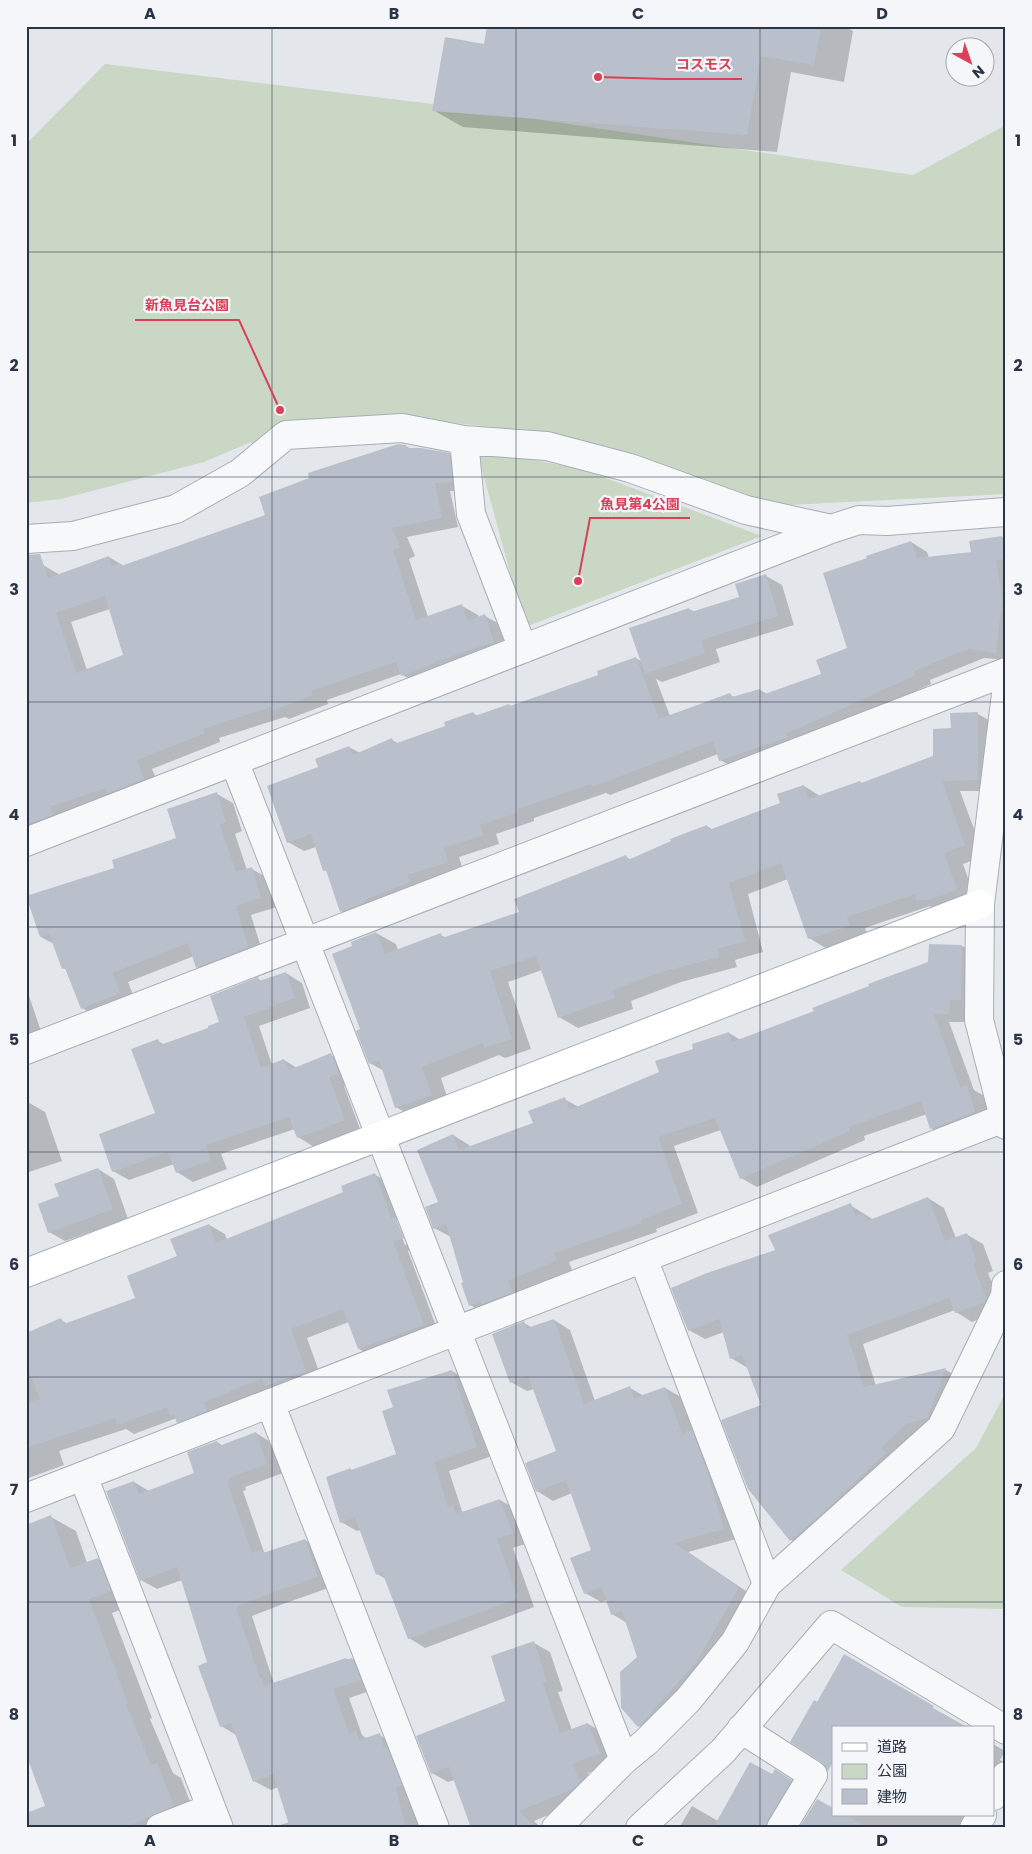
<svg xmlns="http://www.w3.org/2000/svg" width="1032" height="1854" viewBox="0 0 1032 1854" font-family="Poppins,'Noto Sans JP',sans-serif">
<rect width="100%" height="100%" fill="#e3e7ec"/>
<path fill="#c9d7c4" d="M 105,64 L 441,105 L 913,175 L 1006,125 L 1006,494 L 768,506 L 563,435 L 401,417 L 254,452 L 251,442 L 204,462 L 61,499 L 26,503 L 26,144 Z
M 476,448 L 584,470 L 762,536 L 525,627 Z
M 1006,1392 L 1006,1609 L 902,1607 L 841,1570 L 976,1448 Z"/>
<path fill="#0003" fill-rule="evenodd" d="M 488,26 L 844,26 L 853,31 L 844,82 L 791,72 L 777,152 L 463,127 L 433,110 L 485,45 Z
M 406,446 L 411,449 L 449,454 L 465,464 L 467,491 L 450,491 L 458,527 L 407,537 L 415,556 L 409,559 L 428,617 L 462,606 L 478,615 L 479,618 L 485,616 L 501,625 L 509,651 L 418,684 L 401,674 L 327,700 L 328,704 L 289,719 L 285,717 L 219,738 L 220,742 L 152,769 L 160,788 L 26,833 L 26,571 L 43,565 L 60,575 L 109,557 L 124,566 L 267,515 ZM 110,609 L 125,656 L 87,670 L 71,622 Z
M 1002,537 L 1006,540 L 1006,660 L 984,658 L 930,680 L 931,684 L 802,743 L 736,769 L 720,760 L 718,754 L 610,795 L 606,793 L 534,818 L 534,821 L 496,834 L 499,844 L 459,857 L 463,871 L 358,920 L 341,911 L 328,872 L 324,870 L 316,847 L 304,851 L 288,842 L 320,768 L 349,747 L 360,753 L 392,740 L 399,744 L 447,726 L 473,713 L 478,716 L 509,705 L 511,706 L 600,676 L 636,658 L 642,662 L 689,609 L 695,612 L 740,598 L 766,576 L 782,585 L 794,625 L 716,649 L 720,662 L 662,682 L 656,679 L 670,716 L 730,695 L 735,697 L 760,690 L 767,694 L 823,675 L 848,649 L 911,542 L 927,552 L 929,558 L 972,554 Z
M 978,714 L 997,725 L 997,791 L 960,791 L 984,856 L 963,864 L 976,901 L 937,910 L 930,906 L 865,928 L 868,936 L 829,950 L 809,938 L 788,879 L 748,894 L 763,952 L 735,960 L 737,967 L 681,982 L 631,1001 L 633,1009 L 578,1028 L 559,1017 L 542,970 L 508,982 L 531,1049 L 505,1058 L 499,1055 L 441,1078 L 450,1106 L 415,1118 L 396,1107 L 384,1071 L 370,1063 L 362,1030 L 354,947 L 376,933 L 396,944 L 398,950 L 440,935 L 447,938 L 521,913 L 626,857 L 631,860 L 707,826 L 713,830 L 782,804 L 804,786 L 820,796 L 860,782 L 863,784 L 934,757 L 952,730 Z
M 217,794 L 233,803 L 242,831 L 235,834 L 247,870 L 252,869 L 268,878 L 277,907 L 251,915 L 264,957 L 213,976 L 197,967 L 194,956 L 128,982 L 136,1003 L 98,1017 L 82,1008 L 67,970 L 63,968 L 54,944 L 41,937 L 116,868 L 178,839 Z
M 962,946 L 978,955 L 977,1009 L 965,1008 L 965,1022 L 949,1022 L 974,1090 L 983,1095 L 991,1121 L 947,1138 L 931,1128 L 927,1114 L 864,1136 L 865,1140 L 757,1187 L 741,1178 L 721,1130 L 674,1146 L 698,1213 L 656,1229 L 657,1232 L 569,1262 L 572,1270 L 524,1290 L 486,1314 L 470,1305 L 451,1237 L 434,1228 L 453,1135 L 469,1145 L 470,1147 L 534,1124 L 564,1099 L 579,1107 L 661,1073 L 695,1050 L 729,1033 L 741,1040 L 815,1012 L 930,963 Z
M 286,973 L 302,983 L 310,1008 L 259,1026 L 272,1065 L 284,1060 L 297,1068 L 331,1055 L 347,1064 L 355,1083 L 344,1086 L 360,1129 L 314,1147 L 298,1137 L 295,1129 L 221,1154 L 227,1169 L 193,1182 L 177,1172 L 174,1164 L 129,1180 L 113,1171 L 156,1114 L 158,1041 L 165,1045 L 210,1029 L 221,1022 L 258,979 L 263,981 Z
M 26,987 L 43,1037 L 26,1043 Z
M 26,1101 L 45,1112 L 62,1161 L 26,1173 Z
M 98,1169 L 114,1179 L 128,1219 L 65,1241 L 49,1232 L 60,1197 Z
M 374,1174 L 391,1184 L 419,1247 L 408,1251 L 439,1334 L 376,1358 L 359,1349 L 349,1322 L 307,1338 L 322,1380 L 194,1431 L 178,1422 L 177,1418 L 134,1434 L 126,1429 L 59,1451 L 64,1465 L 26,1479 L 26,1334 L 61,1320 L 68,1324 L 137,1299 L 209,1225 L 225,1234 L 227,1240 L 345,1193 ZM 395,1220 L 398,1220 L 407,1244 L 405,1245 Z
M 928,1198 L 944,1208 L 956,1238 L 966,1234 L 983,1244 L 993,1271 L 988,1273 L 1002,1308 L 1001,1310 L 972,1322 L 956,1312 L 955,1310 L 863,1344 L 876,1386 L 946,1370 L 961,1379 L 943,1427 L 807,1549 L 791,1540 L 763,1406 L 748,1368 L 731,1358 L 724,1332 L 705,1339 L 689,1330 L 776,1251 L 850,1205 L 874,1220 Z
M 554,1320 L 570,1330 L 595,1401 L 630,1388 L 644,1396 L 665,1388 L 681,1397 L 694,1433 L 708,1441 L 740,1538 L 688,1552 L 755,1597 L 655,1735 L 639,1726 L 639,1657 L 627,1623 L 612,1614 L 607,1600 L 601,1602 L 585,1593 L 592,1550 L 572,1493 L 553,1501 L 537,1491 L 558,1452 L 534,1389 L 527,1391 L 511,1382 L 524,1323 L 533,1328 Z
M 452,1371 L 468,1380 L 492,1456 L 449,1471 L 462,1511 L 464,1513 L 500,1500 L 516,1509 L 528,1543 L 513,1548 L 534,1607 L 425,1648 L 409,1638 L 386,1579 L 377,1574 L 361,1530 L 357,1531 L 341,1522 L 351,1470 L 353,1471 L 398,1454 L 394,1408 Z
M 256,1433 L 272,1443 L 283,1473 L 245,1487 L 246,1490 L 243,1491 L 264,1552 L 267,1554 L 305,1540 L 321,1550 L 334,1586 L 283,1604 L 252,1616 L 274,1684 L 346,1659 L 352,1659 L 368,1668 L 376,1689 L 349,1698 L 362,1735 L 367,1739 L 379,1735 L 396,1744 L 419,1828 L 281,1828 L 280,1825 L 290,1822 L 278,1787 L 271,1790 L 254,1781 L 238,1736 L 221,1726 L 208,1663 L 182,1580 L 157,1589 L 141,1580 L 134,1482 L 149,1491 L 195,1473 L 217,1442 L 223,1446 Z
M 51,1517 L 76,1531 L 87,1563 L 98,1559 L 122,1573 L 135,1605 L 112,1613 L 152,1718 L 150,1719 L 173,1773 L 181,1778 L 197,1820 L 178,1828 L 38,1828 L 47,1807 L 29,1758 L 26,1756 L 26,1526 Z
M 534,1643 L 550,1652 L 563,1691 L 558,1692 L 572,1730 L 588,1724 L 604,1733 L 615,1762 L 588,1773 L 596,1791 L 589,1798 L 534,1821 L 541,1828 L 472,1828 L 455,1780 L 448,1782 L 432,1773 L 507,1702 Z
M 993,1744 L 1005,1751 L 1000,1760 L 1006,1763 L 993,1803 Z
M 772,1776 L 791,1780 L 807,1790 L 784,1828 L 679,1828 L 692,1806 L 718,1821 Z
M 833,1811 L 833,1815 L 983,1815 L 976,1828 L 824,1828 Z"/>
<path fill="#bac0cb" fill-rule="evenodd" d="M 487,26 L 821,26 L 814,65 L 761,56 L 747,135 L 432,111 L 445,37 L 484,44 Z
M 398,444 L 406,445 L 406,448 L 421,448 L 450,453 L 452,482 L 435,483 L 442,518 L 392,528 L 400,547 L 393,550 L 416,620 L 462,604 L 468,621 L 485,614 L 494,642 L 435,662 L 435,663 L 401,676 L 396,662 L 311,691 L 313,695 L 272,711 L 271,707 L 203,729 L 205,733 L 137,760 L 144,779 L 108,793 L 106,788 L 51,806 L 53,815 L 26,824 L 26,555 L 40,554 L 48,578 L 109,556 L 112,566 L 120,563 L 121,566 L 265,515 L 259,497 L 309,478 L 308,473 ZM 105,596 L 123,655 L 76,673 L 56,613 Z
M 1002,536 L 1005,559 L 996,560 L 1002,600 L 996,653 L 968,649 L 914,671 L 916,675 L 786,734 L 788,737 L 719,761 L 713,741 L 592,787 L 591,784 L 518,809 L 519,812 L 480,825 L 484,835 L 444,848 L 448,862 L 407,875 L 410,882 L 364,900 L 365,902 L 340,912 L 326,870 L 323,871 L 311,834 L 287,843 L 267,786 L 318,767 L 315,759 L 349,746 L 353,755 L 392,738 L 394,744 L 445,726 L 444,722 L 473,712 L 475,716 L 509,704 L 510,706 L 598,675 L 597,671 L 636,657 L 659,719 L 730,693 L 732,697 L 760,689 L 762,695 L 821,674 L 816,660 L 847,648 L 823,573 L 867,558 L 866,556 L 911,541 L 917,558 L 971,552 L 969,541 Z
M 766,574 L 778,616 L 701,640 L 705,653 L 645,674 L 629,628 L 689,608 L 691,612 L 739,597 L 735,584 Z
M 978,712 L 978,780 L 942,781 L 965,845 L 944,853 L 957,890 L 927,900 L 916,900 L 915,894 L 847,917 L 850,926 L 808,939 L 781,863 L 729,883 L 745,941 L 717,949 L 719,957 L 661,972 L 612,990 L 615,998 L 558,1018 L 536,956 L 490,971 L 512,1039 L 484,1048 L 483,1043 L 422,1067 L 432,1095 L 395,1108 L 379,1060 L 369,1064 L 356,1031 L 360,1029 L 332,954 L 352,946 L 351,942 L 376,932 L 385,954 L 441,933 L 442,938 L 519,912 L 514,899 L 626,855 L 628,860 L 671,841 L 670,839 L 707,825 L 709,830 L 780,803 L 777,794 L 804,785 L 809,799 L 860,781 L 861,783 L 933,756 L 933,729 L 951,728 L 950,713 Z
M 217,792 L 226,822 L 220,825 L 236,872 L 252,867 L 261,898 L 236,906 L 248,947 L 196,968 L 188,943 L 112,973 L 120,993 L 81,1009 L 65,968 L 62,969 L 49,934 L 40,937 L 26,896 L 114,868 L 112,860 L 176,838 L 167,809 Z
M 929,944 L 962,945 L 961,1000 L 950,1000 L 949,1014 L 934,1014 L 960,1087 L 967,1085 L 975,1112 L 930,1129 L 921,1101 L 848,1127 L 850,1131 L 740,1179 L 715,1118 L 658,1137 L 682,1204 L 641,1220 L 642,1223 L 554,1253 L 557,1260 L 508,1281 L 513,1292 L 482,1304 L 481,1301 L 469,1306 L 461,1283 L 463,1282 L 446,1224 L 433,1229 L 425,1207 L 438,1202 L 417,1150 L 453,1134 L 459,1150 L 533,1123 L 528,1111 L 565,1097 L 569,1110 L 659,1072 L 655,1061 L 693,1049 L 692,1044 L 729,1032 L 732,1042 L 814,1011 L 812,1008 L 869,986 L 868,984 L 928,962 Z
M 286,972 L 295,998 L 244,1017 L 261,1068 L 284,1059 L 289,1070 L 331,1053 L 339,1074 L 329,1077 L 345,1120 L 297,1138 L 289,1117 L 206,1145 L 211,1160 L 176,1173 L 168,1152 L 112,1172 L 99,1134 L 155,1113 L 131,1049 L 158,1039 L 160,1045 L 208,1028 L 208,1026 L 219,1022 L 210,996 L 258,977 L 259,981 Z
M 98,1168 L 113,1209 L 48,1233 L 38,1204 L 59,1196 L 54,1184 Z
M 375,1173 L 391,1218 L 395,1216 L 404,1238 L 393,1242 L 424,1325 L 358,1349 L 343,1309 L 291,1329 L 306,1371 L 265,1386 L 262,1378 L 204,1402 L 207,1411 L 177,1423 L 174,1415 L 170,1416 L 167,1407 L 117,1425 L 115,1418 L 26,1448 L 26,1404 L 40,1399 L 26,1365 L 26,1333 L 61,1318 L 64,1324 L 135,1298 L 127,1276 L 177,1256 L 170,1239 L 209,1224 L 216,1243 L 343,1192 L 341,1186 Z
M 928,1197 L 945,1241 L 967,1233 L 977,1262 L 973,1264 L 986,1298 L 985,1302 L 955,1313 L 949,1298 L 847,1335 L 864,1387 L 946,1368 L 927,1418 L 906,1424 L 881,1448 L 886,1453 L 836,1499 L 837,1500 L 790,1541 L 748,1489 L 721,1420 L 761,1405 L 742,1355 L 730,1359 L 719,1319 L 688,1331 L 671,1288 L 707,1273 L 775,1250 L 768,1235 L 851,1203 L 855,1216 L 864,1213 L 867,1221 Z
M 554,1319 L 584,1404 L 630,1386 L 634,1398 L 665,1387 L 682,1434 L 692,1430 L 707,1471 L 724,1529 L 674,1543 L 739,1587 L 697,1661 L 638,1727 L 621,1708 L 620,1672 L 637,1657 L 622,1611 L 611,1615 L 602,1587 L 584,1594 L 570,1558 L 591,1550 L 566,1480 L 536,1492 L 525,1463 L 556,1451 L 528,1376 L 510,1383 L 492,1334 L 524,1321 L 527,1328 Z
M 452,1370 L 477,1447 L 434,1462 L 448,1507 L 453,1505 L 456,1514 L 500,1499 L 513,1534 L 497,1539 L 518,1598 L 408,1639 L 382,1572 L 376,1575 L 355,1517 L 340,1523 L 326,1477 L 351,1468 L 351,1470 L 396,1454 L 382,1411 L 393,1407 L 387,1390 Z
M 256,1432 L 267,1464 L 229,1478 L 230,1481 L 227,1482 L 252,1553 L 262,1550 L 263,1553 L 305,1539 L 318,1577 L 266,1595 L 236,1607 L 260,1678 L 262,1678 L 264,1686 L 346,1658 L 347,1660 L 352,1658 L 361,1680 L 333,1689 L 349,1733 L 356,1731 L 359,1740 L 380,1733 L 384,1748 L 387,1747 L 402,1785 L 396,1788 L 406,1828 L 290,1828 L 273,1774 L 253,1782 L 231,1723 L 220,1727 L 198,1666 L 207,1662 L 177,1567 L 140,1581 L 106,1491 L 134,1481 L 139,1494 L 194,1473 L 187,1452 L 217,1441 L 219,1446 Z
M 51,1515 L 70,1568 L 98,1558 L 111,1591 L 89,1599 L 128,1704 L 126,1705 L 151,1765 L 157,1763 L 174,1806 L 124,1828 L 26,1828 L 26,1813 L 45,1806 L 26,1754 L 26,1525 Z
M 534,1641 L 547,1682 L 543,1683 L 560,1733 L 588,1723 L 600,1753 L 573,1764 L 580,1782 L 573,1789 L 519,1811 L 536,1828 L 471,1828 L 449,1767 L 431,1774 L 416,1736 L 505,1701 L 491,1656 Z
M 844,1654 L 934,1706 L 933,1708 L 969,1728 L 833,1728 L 833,1762 L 828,1771 L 821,1762 L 790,1742 L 814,1700 L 817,1702 Z
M 750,1762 L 772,1774 L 775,1769 L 792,1780 L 768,1820 L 765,1828 L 713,1828 Z
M 817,1799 L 833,1808 L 833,1815 L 846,1815 L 868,1828 L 799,1828 Z"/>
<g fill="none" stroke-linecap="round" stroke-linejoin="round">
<g stroke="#a7aeb7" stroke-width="30">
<path id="street" d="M 464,440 L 547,446 L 630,468 L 746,510 L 831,529
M 26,539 L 73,536 L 176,509 L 240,473 L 286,435 L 402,428 L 464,440 L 471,514 L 523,649
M 1006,694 L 980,904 L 979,1020 L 1006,1125
M 234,761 L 624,1760
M 26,842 L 831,529 L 859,520 L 887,521 L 1006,512
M 26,1050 L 1006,672
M 643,1258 L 767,1584
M 270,1403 L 435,1828
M 83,1476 L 219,1828
M 26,1498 L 1004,1118
M 741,1729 L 813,1775 L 781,1828
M 993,1796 L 1006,1776
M 160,1828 L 211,1808
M 556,1828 L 624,1760 L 646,1742 L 688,1700 L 735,1642 L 767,1584 L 941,1428 L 1005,1296 L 1006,1285
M 640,1828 L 723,1751 L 831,1625 L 1006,1730
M 974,1828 L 982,1815"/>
</g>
<g stroke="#a7aeb7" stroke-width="30">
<path id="secondary" d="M 26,1273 L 980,904"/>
</g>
<use href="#street" stroke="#f7f8fa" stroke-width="28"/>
<use href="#secondary" stroke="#fff" stroke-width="28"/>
</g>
<path fill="none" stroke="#293447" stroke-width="1" stroke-opacity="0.55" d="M 272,26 L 272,1828M 516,26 L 516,1828M 760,26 L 760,1828M 26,252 L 1006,252M 26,477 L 1006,477M 26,702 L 1006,702M 26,927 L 1006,927M 26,1152 L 1006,1152M 26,1377 L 1006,1377M 26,1602 L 1006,1602"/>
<path fill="none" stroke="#da4057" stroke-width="2" d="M598 77L666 79H742M280 410L239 320H135M578 581L590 518H690"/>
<g fill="#da4057" stroke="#f4f6f9" stroke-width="2">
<circle cx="598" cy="77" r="5"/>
<circle cx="280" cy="410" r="5"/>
<circle cx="578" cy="581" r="5"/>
</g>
<g font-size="14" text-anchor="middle" font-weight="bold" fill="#da4057" stroke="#f4f6f9" stroke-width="4.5" stroke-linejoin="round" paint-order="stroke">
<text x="704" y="69">コスモス</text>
<text x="187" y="310">新魚見台公園</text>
<text x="640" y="509">魚見第4公園</text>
</g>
<rect width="1032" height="1854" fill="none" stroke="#f4f6f9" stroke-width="55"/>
<rect x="832" y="1726" width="162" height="90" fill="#f4f6f9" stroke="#a3a8b2"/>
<rect x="842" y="1743" width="25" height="8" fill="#ffffff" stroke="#a3a8b2"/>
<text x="877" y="1752" font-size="15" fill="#293447">道路</text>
<rect x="842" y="1764" width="25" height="15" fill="#c9d7c4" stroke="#a3a8b2"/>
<text x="877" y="1776" font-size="15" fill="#293447">公園</text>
<rect x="842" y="1789" width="25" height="15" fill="#bac0cb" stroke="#a3a8b2"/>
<text x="877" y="1802" font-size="15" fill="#293447">建物</text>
<g transform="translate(970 62) rotate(140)"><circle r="24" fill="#f4f6f9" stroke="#a3a8b2"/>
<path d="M0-4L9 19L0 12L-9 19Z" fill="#da4057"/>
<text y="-8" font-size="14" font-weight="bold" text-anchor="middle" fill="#293447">N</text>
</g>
<rect x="28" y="28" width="976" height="1798" fill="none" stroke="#293447" stroke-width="2"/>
<g font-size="16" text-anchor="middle" font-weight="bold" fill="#293447">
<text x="150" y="19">A</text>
<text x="394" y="19">B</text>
<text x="638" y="19">C</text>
<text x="882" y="19">D</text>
<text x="14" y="146">1</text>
<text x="1018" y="146">1</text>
<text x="14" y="371">2</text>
<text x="1018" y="371">2</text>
<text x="14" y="595">3</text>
<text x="1018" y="595">3</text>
<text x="14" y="820">4</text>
<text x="1018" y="820">4</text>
<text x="14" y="1045">5</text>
<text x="1018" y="1045">5</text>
<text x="14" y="1270">6</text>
<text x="1018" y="1270">6</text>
<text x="14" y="1495">7</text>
<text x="1018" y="1495">7</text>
<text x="14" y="1720">8</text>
<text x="1018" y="1720">8</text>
<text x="150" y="1846">A</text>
<text x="394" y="1846">B</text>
<text x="638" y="1846">C</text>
<text x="882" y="1846">D</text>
</g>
</svg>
